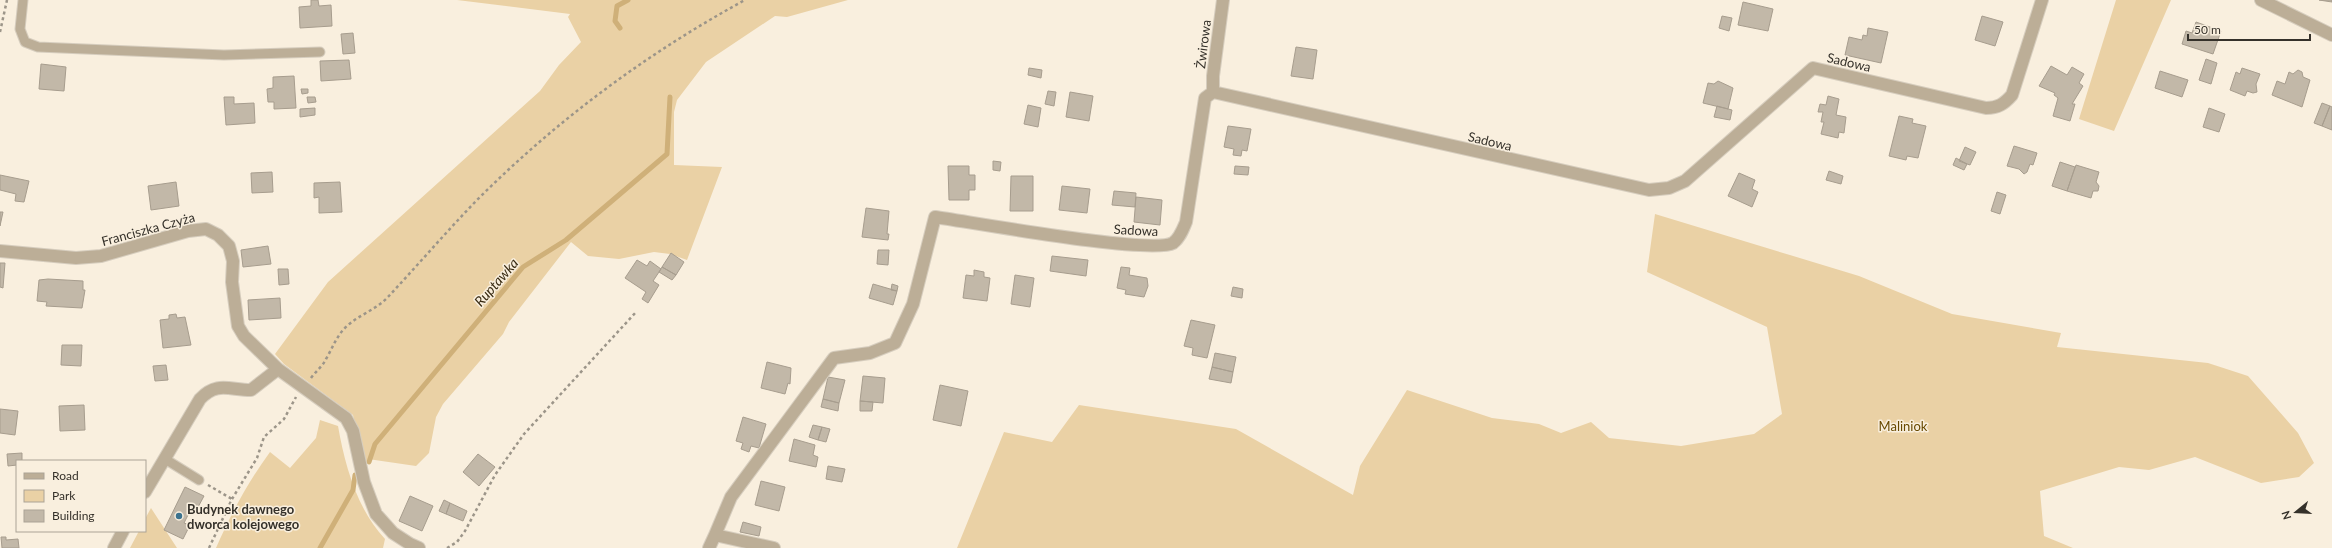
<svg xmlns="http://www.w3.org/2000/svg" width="2332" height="548" viewBox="0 0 2332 548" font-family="Lato,sans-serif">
<rect width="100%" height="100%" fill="#f9efde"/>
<path fill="#ead1a5" d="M 457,0 L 848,0 L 787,17 L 775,16 L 706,62 L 677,100 L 674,112 L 674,165 L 722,167 L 687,260 L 670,254 L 654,252 L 619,259 L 588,256 L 571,242 L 509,322 L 503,334 L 443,404 L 436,417 L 429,453 L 416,466 L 368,459 L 364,470 L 353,415 L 284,364 L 275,354 L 328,282 L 540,91 L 559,65 L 581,42 L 568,17 L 570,14 Z
M 2116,0 L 2171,0 L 2114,131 L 2079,119 Z
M 1655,214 L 1859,276 L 1952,314 L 2061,333 L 2057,347 L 2208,363 L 2248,376 L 2298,433 L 2314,463 L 2299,477 L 2261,483 L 2195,457 L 2149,470 L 2119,467 L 2040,491 L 2044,536 L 2073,548 L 957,548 L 1004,432 L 1052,442 L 1079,405 L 1236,429 L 1353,495 L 1360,466 L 1407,390 L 1492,418 L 1539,424 L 1561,433 L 1591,422 L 1609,438 L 1681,446 L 1754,434 L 1782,414 L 1767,327 L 1647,272 Z
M 320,420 L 338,426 C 345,466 357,509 385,539 L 383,548 L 216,548 C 231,514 248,482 270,452 L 290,468 L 316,438 Z
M 151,508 L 177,548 L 130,548 L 139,531 L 145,531 L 145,519 Z"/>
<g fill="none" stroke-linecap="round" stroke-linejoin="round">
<path stroke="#cfb079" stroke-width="5" d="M 620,28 L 615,21 L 617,6 L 628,0
M 369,462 L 375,444 L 523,267 L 566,240 L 667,154 L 670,97
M 320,548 L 353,490 L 355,475"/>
</g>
<path fill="#c2b8a8" stroke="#a79d8e" d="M 311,0 L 318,0 L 319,6 L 331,5 L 332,26 L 300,28 L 299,7 L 311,6 Z
M 2319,0 L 2332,0 L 2332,2 Z
M 1743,2 L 1773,9 L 1768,31 L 1738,25 Z
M 1722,16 L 1732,18 L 1729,31 L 1719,28 Z
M 1982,16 L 2003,22 L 1995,46 L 1975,40 Z
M 2196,22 L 2221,31 L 2213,54 L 2182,44 L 2186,31 L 2192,33 Z
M 1868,28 L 1888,32 L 1881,63 L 1845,55 L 1849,37 L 1862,40 L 1863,35 L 1867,36 Z
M 353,33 L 355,53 L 343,54 L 341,34 Z
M 1296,47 L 1317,50 L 1313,79 L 1291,76 Z
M 2206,59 L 2217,63 L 2211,84 L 2199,80 Z
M 349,60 L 351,79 L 321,81 L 320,61 Z
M 41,64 L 66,67 L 64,91 L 39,89 Z
M 2051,66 L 2067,75 L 2072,67 L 2084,74 L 2079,83 L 2083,86 L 2072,104 L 2075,104 L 2070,121 L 2053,116 L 2058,98 L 2054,95 L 2055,93 L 2039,86 Z
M 1029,68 L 1042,70 L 1041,78 L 1028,75 Z
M 2242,68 L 2260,74 L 2256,84 L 2257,92 L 2253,93 L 2247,91 L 2245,96 L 2230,90 L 2236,72 L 2240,74 Z
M 2298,70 L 2302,72 L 2303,77 L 2310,80 L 2302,107 L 2272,95 L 2277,81 L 2285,84 L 2289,72 L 2293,74 Z
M 2160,71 L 2188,80 L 2182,97 L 2155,88 Z
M 294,76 L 296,108 L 274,109 L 274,102 L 268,102 L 267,89 L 273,88 L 273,77 Z
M 1718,81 L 1733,88 L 1728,109 L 1703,103 L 1708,83 L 1714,84 Z
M 301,89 L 308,89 L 308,93 L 302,94 Z
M 1048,91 L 1056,92 L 1054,106 L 1045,104 Z
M 1070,92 L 1093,96 L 1089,121 L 1066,117 Z
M 1828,96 L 1839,99 L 1836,115 L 1846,117 L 1844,133 L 1839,132 L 1838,138 L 1821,134 L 1824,122 L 1821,122 L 1823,112 L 1818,112 L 1820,104 L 1826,105 Z
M 224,97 L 234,97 L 234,104 L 254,103 L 255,123 L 226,125 Z
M 307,97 L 315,97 L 316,102 L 308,103 Z
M 2322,103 L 2330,106 L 2322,126 L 2314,123 Z
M 1028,105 L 1041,108 L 1038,127 L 1024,124 Z
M 1717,106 L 1732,110 L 1730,120 L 1714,117 Z
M 2330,106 L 2332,107 L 2332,130 L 2322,126 Z
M 315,108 L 315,115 L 300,117 L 300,109 Z
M 2209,108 L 2225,114 L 2219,132 L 2203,127 Z
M 1899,116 L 1913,119 L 1912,123 L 1926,126 L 1918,158 L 1907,156 L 1906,160 L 1889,156 Z
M 1228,126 L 1251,129 L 1247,151 L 1242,150 L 1241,156 L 1233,155 L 1234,149 L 1224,147 Z
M 2014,146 L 2037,153 L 2033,165 L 2030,164 L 2027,172 L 2024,174 L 2019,169 L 2007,166 Z
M 1965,147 L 1976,152 L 1970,165 L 1959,161 Z
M 1956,158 L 1967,164 L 1964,170 L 1953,165 Z
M 993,161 L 1001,162 L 1000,171 L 993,170 Z
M 2060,162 L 2075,167 L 2067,191 L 2052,186 Z
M 2076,165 L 2099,172 L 2096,182 L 2099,186 L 2098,191 L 2093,191 L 2091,198 L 2067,191 Z
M 948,166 L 969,166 L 969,175 L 975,175 L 975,190 L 969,190 L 969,200 L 949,200 Z
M 1235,166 L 1249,167 L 1248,175 L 1234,174 Z
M 1829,171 L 1843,176 L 1841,184 L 1826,180 Z
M 272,172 L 273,192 L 252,193 L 251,173 Z
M 1739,173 L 1755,180 L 1752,189 L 1758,192 L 1752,207 L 1728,196 Z
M 0,175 L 29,181 L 24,202 L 15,201 L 16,194 L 0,190 Z
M 1011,176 L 1033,176 L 1033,211 L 1010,211 Z
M 176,182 L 179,206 L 151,210 L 148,186 Z
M 340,182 L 342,212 L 319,213 L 319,197 L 314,198 L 314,183 Z
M 1062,186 L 1090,189 L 1087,213 L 1059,210 Z
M 1114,191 L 1136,193 L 1135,207 L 1112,205 Z
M 1997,192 L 2006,195 L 2000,214 L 1991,211 Z
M 1136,197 L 1162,200 L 1160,225 L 1134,222 Z
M 866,208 L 889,211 L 887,234 L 889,234 L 888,240 L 862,237 Z
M 0,212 L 3,212 L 0,226 Z
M 268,246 L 271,264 L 243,267 L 241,250 Z
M 878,250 L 889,250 L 888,265 L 877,264 Z
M 671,253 L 684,262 L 676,275 L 662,267 Z
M 1052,256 L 1088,260 L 1086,276 L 1050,271 Z
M 637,260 L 647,266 L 650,261 L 661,269 L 653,281 L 659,285 L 648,303 L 642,299 L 646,292 L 625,278 Z
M 0,263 L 5,263 L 3,288 L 0,287 Z
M 662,267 L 676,275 L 672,280 L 659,272 Z
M 1121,267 L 1130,268 L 1129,275 L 1147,278 L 1148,286 L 1144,297 L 1125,294 L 1126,290 L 1117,288 Z
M 278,269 L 288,269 L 289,284 L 279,285 Z
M 974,270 L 984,272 L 984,277 L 990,278 L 987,301 L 963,298 L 966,275 L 974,276 Z
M 1015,275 L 1034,278 L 1030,307 L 1011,304 Z
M 48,279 L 83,281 L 83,290 L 85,290 L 82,308 L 46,306 L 47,302 L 37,301 L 39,280 Z
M 873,284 L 897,291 L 893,305 L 869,298 Z
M 892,284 L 898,286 L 897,291 L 891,290 Z
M 1233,287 L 1243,289 L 1242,298 L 1231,296 Z
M 280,298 L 281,318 L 249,320 L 248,300 Z
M 176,314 L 177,318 L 185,317 L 191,345 L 163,348 L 160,320 L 169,319 L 169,315 Z
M 1191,320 L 1215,325 L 1207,358 L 1192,355 L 1193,348 L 1184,346 Z
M 62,345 L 82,345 L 81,366 L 61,365 Z
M 1215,353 L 1236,357 L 1233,372 L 1212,367 Z
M 767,362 L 791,368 L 790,384 L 788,383 L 785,394 L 761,388 Z
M 166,365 L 168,380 L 155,381 L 153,366 Z
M 1212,367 L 1233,372 L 1231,383 L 1209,379 Z
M 863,376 L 885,378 L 883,403 L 860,401 Z
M 828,377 L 845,380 L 839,403 L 823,399 Z
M 940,385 L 968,391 L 961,426 L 933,420 Z
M 823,399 L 839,403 L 838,411 L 821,407 Z
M 860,401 L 873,402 L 872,411 L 860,411 Z
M 84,405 L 85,430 L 60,431 L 59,406 Z
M 0,409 L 18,411 L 15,435 L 0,433 Z
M 743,417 L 766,424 L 759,448 L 751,446 L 749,452 L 741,449 L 743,443 L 736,441 Z
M 813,425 L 822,427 L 818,440 L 809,437 Z
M 822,427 L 830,429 L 826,442 L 818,440 Z
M 794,439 L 815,445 L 813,455 L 818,457 L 816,467 L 789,461 Z
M 22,453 L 22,461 L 17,461 L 17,465 L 8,466 L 7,454 Z
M 478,454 L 495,467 L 479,486 L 463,472 Z
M 828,466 L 845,469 L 842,482 L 826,479 Z
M 761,481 L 785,487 L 779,511 L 755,505 Z
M 185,487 L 204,496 L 197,509 L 192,507 L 184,523 L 190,525 L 183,539 L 164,530 Z
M 410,496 L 433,506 L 422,531 L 399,521 Z
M 444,500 L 450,503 L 446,514 L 439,511 Z
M 450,503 L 467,511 L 463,521 L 446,514 Z
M 743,522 L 761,527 L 759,536 L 740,532 Z
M 1,537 L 6,537 L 6,540 L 18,539 L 19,548 L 2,548 Z"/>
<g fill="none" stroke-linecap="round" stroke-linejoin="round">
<g stroke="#d6cdbe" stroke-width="11">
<path id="service" d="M 23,0 L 20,29 L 25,42 L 38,47 L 224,55 L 320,52
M 165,459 L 199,480"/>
</g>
<g stroke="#d6cdbe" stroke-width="14">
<path id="minor" d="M 2261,0 L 2332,35
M 1213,92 L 1213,76 L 1223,0
M 0,251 L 76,258 L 101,256 L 188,231 L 206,229 L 218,235 L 229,246 L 233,261 L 232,282 L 238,326 L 244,336 L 278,369 L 346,418 L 353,431 L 364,482 L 376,514 L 393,533 L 410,544 L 419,548
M 145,492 L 200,399 C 217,381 229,390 251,390 L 278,369
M 114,548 L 123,531
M 709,548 L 715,535
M 774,548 L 715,535 L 731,497 L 834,358 L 870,353 L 895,343 L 913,304 L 935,217 C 971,222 1151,255 1173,243 C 1180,238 1183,229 1186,222 L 1205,98 L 1213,92 L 1649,190 L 1669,188 L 1685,181 L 1813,68 L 1986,108 C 1998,108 2004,104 2012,95 L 2042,0"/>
</g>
<path stroke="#9c9589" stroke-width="2.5" stroke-dasharray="3 3" stroke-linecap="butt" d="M 0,32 L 7,0
M 311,378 C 316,371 323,366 326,359 C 333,347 337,335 347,326 C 359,315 375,310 387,298 C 417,266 446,232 477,200 C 557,120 646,54 745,0
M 208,485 L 232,499
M 209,548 L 232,499 L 257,458 L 264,437 L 284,419 L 296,397
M 447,548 L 457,542 L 465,531 L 495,475 L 524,434 L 637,311"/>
<use href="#service" stroke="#bcae97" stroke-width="9"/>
<use href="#minor" stroke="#bcae97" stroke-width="12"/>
</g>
<circle fill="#3c738e" stroke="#f9efde" stroke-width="1.5" cx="179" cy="516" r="4"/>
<g text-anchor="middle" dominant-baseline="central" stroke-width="3" stroke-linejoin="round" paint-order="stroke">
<g font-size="13" fill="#35312a" stroke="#f9efde">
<text transform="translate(1203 44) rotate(-83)">Żwirowa</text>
<text transform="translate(1849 62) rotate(13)">Sadowa</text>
<text transform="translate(1490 141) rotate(13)">Sadowa</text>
<text transform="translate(148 229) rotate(-15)">Franciszka Czyża</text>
<text transform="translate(1136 230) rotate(3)">Sadowa</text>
</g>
<g font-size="13" fill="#684900" stroke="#f9efde">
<text x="1903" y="426">Maliniok</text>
</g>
<g font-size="13" font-weight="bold" fill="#35312a" stroke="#f9efde" text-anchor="start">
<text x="187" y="509">Budynek dawnego<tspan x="187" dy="15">dworca kolejowego</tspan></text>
</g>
<g font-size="14" font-style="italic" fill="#392b12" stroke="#f9efde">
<text transform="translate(496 282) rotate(-49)">Ruptawka</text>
</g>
</g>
<rect x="16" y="460" width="130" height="72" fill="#f9efde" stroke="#aba396"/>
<rect x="24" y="473" width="20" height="6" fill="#bcae97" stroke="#aba396"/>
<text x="52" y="480" font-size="12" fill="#35312a">Road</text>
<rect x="24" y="490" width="20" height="12" fill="#ead1a5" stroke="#aba396"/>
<text x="52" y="500" font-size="12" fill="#35312a">Park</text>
<rect x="24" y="510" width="20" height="12" fill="#c2b8a8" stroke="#aba396"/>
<text x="52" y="520" font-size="12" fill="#35312a">Building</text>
<g transform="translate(2296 512) rotate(252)" stroke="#f9efde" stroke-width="3" paint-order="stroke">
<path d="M0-3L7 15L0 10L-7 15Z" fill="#35312a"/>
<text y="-6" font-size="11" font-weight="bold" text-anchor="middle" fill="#35312a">N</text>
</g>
<path d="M2188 34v6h122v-6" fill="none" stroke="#35312a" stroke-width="2"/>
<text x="2194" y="34" font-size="12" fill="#35312a" stroke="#f9efde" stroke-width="3" paint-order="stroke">50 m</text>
</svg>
